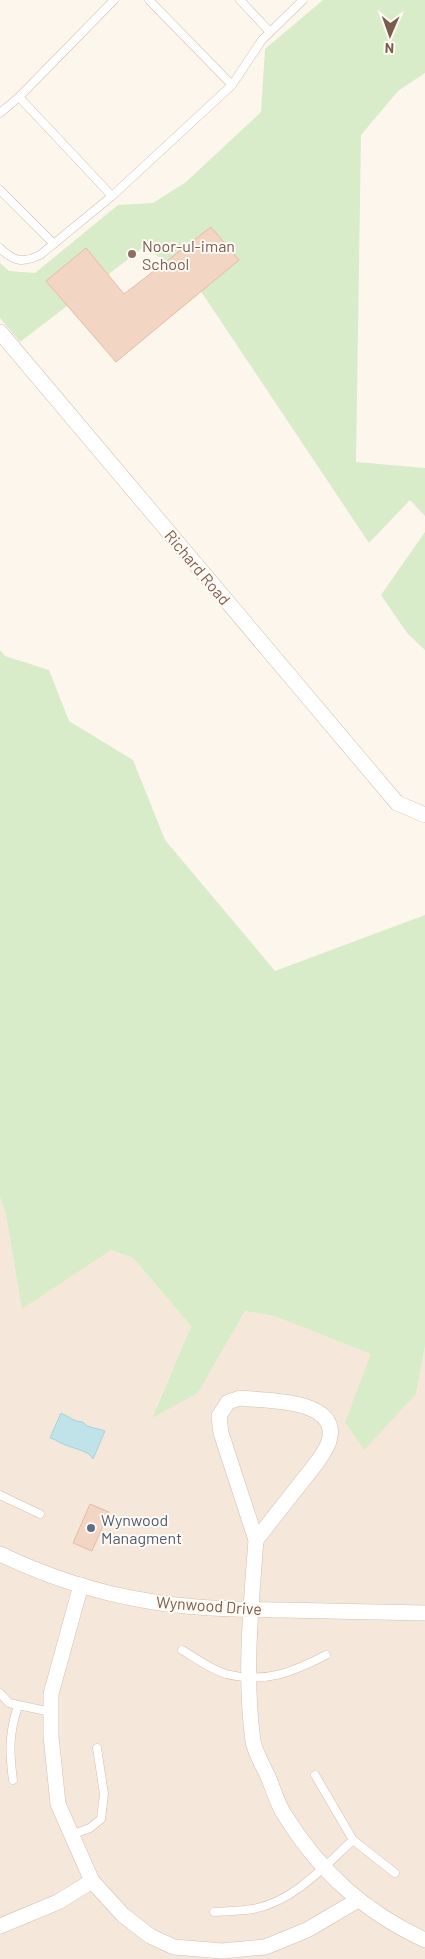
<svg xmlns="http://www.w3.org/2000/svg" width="425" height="1959" viewBox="0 0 425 1959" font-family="Barlow,sans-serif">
<rect width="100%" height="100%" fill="#fdf6ec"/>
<path fill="#f5e8da" d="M 0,1197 L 6,1214 L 133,1258 L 191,1326 L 152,1417 L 198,1393 L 245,1311 L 274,1316 L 372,1354 L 345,1422 L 416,1394 L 425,1346 L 425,1959 L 0,1959 Z"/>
<path fill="#d8ecc9" d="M 323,0 L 425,0 L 425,73 L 398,91 L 361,135 L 356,462 L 425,468 L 425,516 L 410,500 L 369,543 L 192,278 L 144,247 L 20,342 L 0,318 L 0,263 L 9,271 L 35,273 L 118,205 L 153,203 L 186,182 L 261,112 L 265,49 Z
M 425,532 L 425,650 L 407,633 L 381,595 Z
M 0,650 L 5,656 L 49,670 L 69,721 L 133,760 L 165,840 L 275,971 L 425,915 L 425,1346 L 416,1394 L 364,1450 L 345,1422 L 371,1354 L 274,1316 L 245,1311 L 198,1393 L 152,1418 L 191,1326 L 133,1258 L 111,1250 L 22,1309 L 6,1214 L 0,1197 Z"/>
<path fill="#bfe3e8" stroke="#a5d3da" d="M 61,1413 L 76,1421 L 83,1422 L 87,1426 L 105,1431 L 93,1459 C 91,1457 90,1454 87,1453 C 80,1449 68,1447 61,1443 C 56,1441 55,1439 50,1438 Z"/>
<path fill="#f3d5c3" stroke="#e6bba3" d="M 211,227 L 239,260 L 116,362 L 46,281 L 86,248 L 124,294 Z
M 90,1504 L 109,1512 L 92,1551 L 73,1543 Z"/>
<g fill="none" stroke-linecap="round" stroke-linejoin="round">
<g stroke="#d1beb0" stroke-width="9">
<path id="service" d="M 149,0 L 232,85
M 240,0 L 270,32
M 19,97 L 114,0
M 0,113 L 19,97 L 112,196
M 0,190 L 54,244
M 0,248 C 14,262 23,263 40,255 L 112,196 L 232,85 L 262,40 L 303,0
M 0,1495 L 40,1514
M 182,1650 C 194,1657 212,1670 226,1674 C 265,1684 293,1672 326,1655
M 0,1693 L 9,1703 L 51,1712
M 315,1775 L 353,1840
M 13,1780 C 9,1751 9,1733 18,1706
M 71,1835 L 90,1828 L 101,1819 L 104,1794 L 97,1748
M 214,1912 C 227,1911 241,1911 253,1909 C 293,1902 325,1866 353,1840 L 395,1873"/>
</g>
<g stroke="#d1beb0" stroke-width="16">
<path id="minor" d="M 0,332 L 397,803 L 425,815
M 240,1398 C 264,1401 336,1398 330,1437 C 329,1446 323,1453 318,1461 L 256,1540 L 221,1433 L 219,1416 L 228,1402 Z
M 256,1540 C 251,1606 244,1675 253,1741 C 255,1753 264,1767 269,1779 C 274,1791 278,1806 286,1817 C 321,1873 365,1912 425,1940
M 0,1554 C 46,1576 98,1593 148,1601 C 192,1609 237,1609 281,1610 C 329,1611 377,1612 425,1613
M 81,1585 L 51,1694 L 51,1736 L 58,1804 L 92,1881 L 123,1915 L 150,1936 L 174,1947 L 222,1951 L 265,1947 L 307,1930 L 358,1900
M 0,1926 L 58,1902 L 92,1881"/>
</g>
<use href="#service" stroke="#fff" stroke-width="8"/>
<use href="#minor" stroke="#fff" stroke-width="15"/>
</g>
<circle fill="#8d6e63" stroke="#fffaf3" stroke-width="2" cx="132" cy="254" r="5"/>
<circle fill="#5c6f8a" stroke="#fffaf3" stroke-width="2" cx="91" cy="1528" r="5"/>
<g text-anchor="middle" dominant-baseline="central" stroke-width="4" stroke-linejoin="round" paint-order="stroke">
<g font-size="16" fill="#785e54" stroke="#fffaf3" text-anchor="start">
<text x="142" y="245">Noor-ul-iman<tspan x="142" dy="18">School</tspan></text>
</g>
<g font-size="16" fill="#7a5c4d" stroke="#fffaf3">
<text transform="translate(198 567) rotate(50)">Richard Road</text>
<text transform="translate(209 1605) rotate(4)">Wynwood Drive</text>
</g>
<g font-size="16" fill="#4e5e75" stroke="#fffaf3" text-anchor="start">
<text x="101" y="1519">Wynwood<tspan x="101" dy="18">Managment</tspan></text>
</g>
</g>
<g transform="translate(390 35) rotate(182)" stroke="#fffaf3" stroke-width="4" paint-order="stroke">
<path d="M0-4L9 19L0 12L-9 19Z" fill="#7a5c4d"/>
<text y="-8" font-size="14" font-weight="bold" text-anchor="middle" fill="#7a5c4d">N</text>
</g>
</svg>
